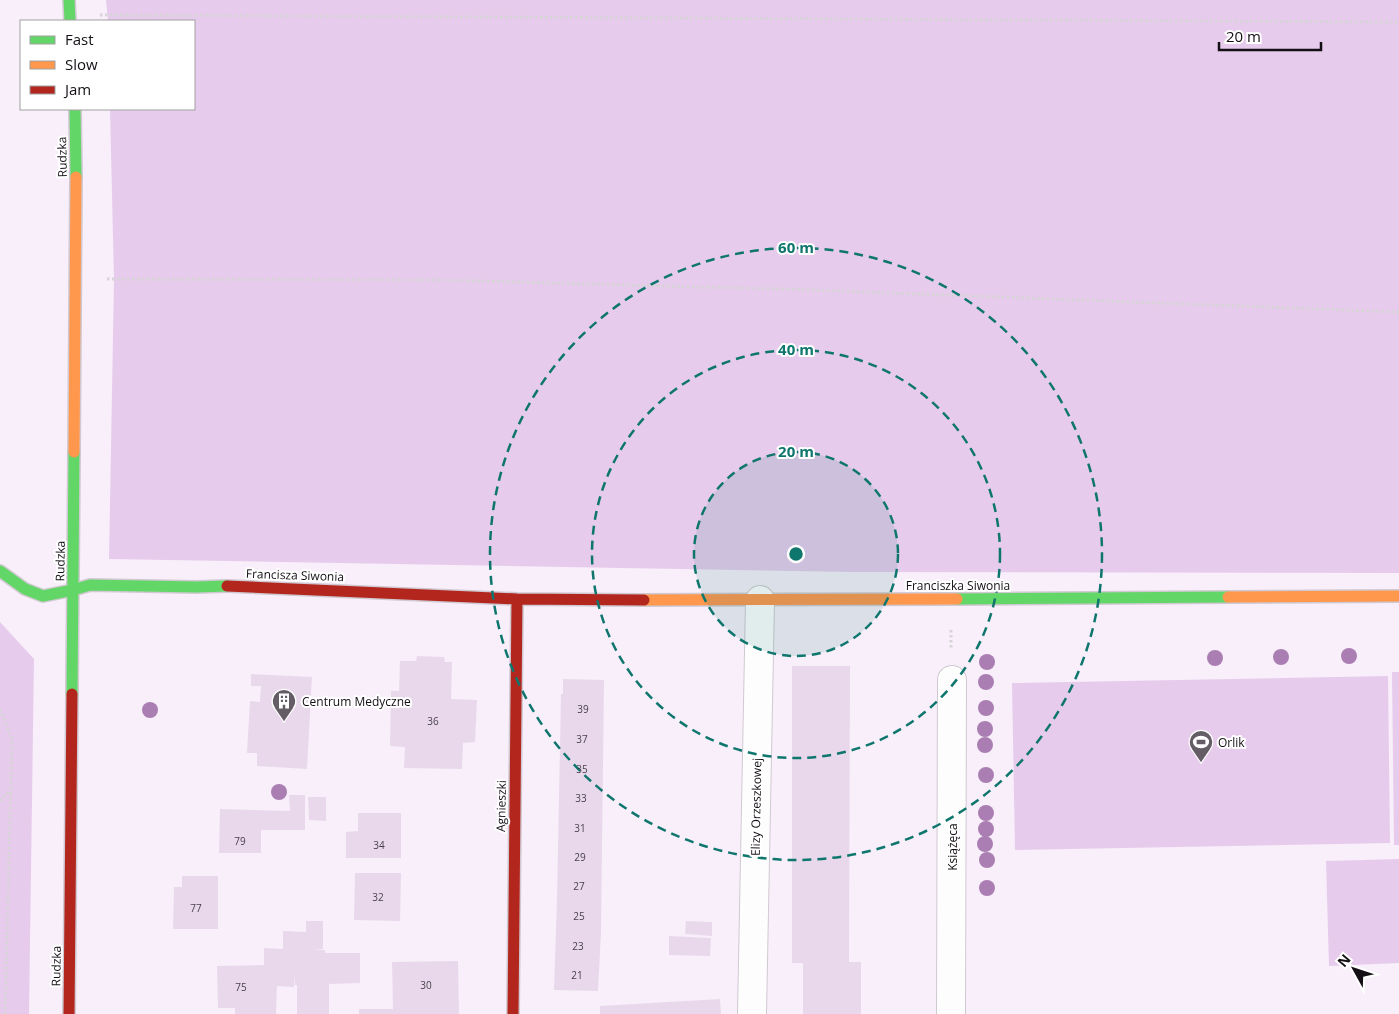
<svg xmlns="http://www.w3.org/2000/svg" width="1399" height="1014" viewBox="0 0 1399 1014" font-family="'Open Sans',sans-serif">
<rect width="100%" height="100%" fill="#f8effa"/>
<path fill="#e7cbec" d="M 106,0 L 1399,0 L 1399,573 L 854,572 L 109,559 L 114,280 L 110,109 L 194,109 L 194,21 L 108,21 Z
M 0,622 L 34,659 L 29,1014 L 0,1014 Z
M 1392,672 L 1399,672 L 1399,845 L 1394,845 Z
M 1388,676 L 1390,843 L 1015,850 L 1012,683 Z
M 1399,859 L 1399,963 L 1329,966 L 1326,861 Z"/>
<path fill="#e9d8ec" d="M 417,656 L 444,657 L 445,662 L 452,662 L 451,699 L 477,700 L 475,742 L 463,743 L 462,769 L 404,768 L 405,747 L 390,746 L 391,691 L 399,691 L 400,661 L 416,661 Z
M 792,666 L 850,666 L 849,962 L 861,962 L 861,1014 L 803,1014 L 803,963 L 792,963 Z
M 251,674 L 312,677 L 307,769 L 257,766 L 257,753 L 247,753 L 250,701 L 260,702 L 261,686 L 251,686 Z
M 563,679 L 604,680 L 601,932 L 598,991 L 554,990 L 557,900 L 561,694 L 563,694 Z
M 289,795 L 305,795 L 305,830 L 261,830 L 261,853 L 219,853 L 220,809 L 290,811 Z
M 308,797 L 326,797 L 326,821 L 309,820 Z
M 358,813 L 401,813 L 401,858 L 346,858 L 346,832 L 358,831 Z
M 355,873 L 401,873 L 400,921 L 354,920 Z
M 182,876 L 218,876 L 218,929 L 173,929 L 174,887 L 182,887 Z
M 306,921 L 323,921 L 323,949 L 312,949 L 325,950 L 325,953 L 360,953 L 360,983 L 329,984 L 329,1014 L 297,1014 L 297,985 L 295,985 L 295,973 L 294,987 L 277,986 L 276,1014 L 235,1014 L 235,1008 L 218,1008 L 217,966 L 264,965 L 264,948 L 283,949 L 283,931 L 306,932 Z
M 686,921 L 712,922 L 712,936 L 685,934 Z
M 669,936 L 711,938 L 710,956 L 669,955 Z
M 458,961 L 459,1014 L 359,1014 L 359,1009 L 393,1009 L 392,962 Z
M 720,999 L 721,1014 L 600,1014 L 600,1006 Z"/>
<g fill="none" stroke-linecap="round" stroke-linejoin="round">
<g stroke="#d0c9d1" stroke-width="30">
<path id="street" d="M 752,1014 L 760,600
M 951,1014 L 952,680"/>
</g>
<g stroke="#d0c9d1" stroke-width="14">
<path id="fast" d="M 69,0 L 70,21
M 75,109 L 76,177
M 0,571 L 25,589 L 43,596 L 73,590 L 90,585 L 196,587 L 227,586
M 957,599 L 1228,597
M 72,694 L 74,452"/>
</g>
<g stroke="#d0c9d1" stroke-width="14">
<path id="slow" d="M 74,452 L 76,177
M 1228,597 L 1399,596
M 644,600 L 957,599"/>
</g>
<g stroke="#d0c9d1" stroke-width="14">
<path id="jam" d="M 227,586 L 517,599 L 644,600
M 69,1014 L 72,694
M 513,1014 L 517,599"/>
</g>
<path stroke="#d7d4d7" stroke-width="3" stroke-dasharray="2.5 2.5" stroke-linecap="butt" d="M 100,15 L 1399,22
M 107,279 L 441,280 L 813,290 L 1399,312
M 951,630 L 951,649
M 0,709 L 12,740 L 5,1014
M 0,801 L 10,791"/>
<use href="#street" stroke="#fefdfe" stroke-width="28"/>
<use href="#fast" stroke="#63d668" stroke-width="11"/>
<use href="#slow" stroke="#ff974d" stroke-width="11"/>
<use href="#jam" stroke="#b3261e" stroke-width="11"/>
</g>
<g fill="#aa7eb2">
<circle cx="1349" cy="656" r="8"/>
<circle cx="1281" cy="657" r="8"/>
<circle cx="1215" cy="658" r="8"/>
<circle cx="987" cy="662" r="8"/>
<circle cx="986" cy="682" r="8"/>
<circle cx="986" cy="708" r="8"/>
<circle cx="150" cy="710" r="8"/>
<circle cx="985" cy="729" r="8"/>
<circle cx="985" cy="745" r="8"/>
<circle cx="986" cy="775" r="8"/>
<circle cx="279" cy="792" r="8"/>
<circle cx="986" cy="813" r="8"/>
<circle cx="986" cy="829" r="8"/>
<circle cx="985" cy="844" r="8"/>
<circle cx="987" cy="860" r="8"/>
<circle cx="987" cy="888" r="8"/>
</g>
<circle cx="796" cy="554" r="102" fill="#0f766e" fill-opacity=".12"/>
<g fill="none" stroke="#0f766e" stroke-width="2.5" stroke-dasharray="9 6">
<circle cx="796" cy="554" r="102"/>
<circle cx="796" cy="554" r="204"/>
<circle cx="796" cy="554" r="306"/>
</g>
<defs>
<g id="building-pin" transform="scale(1.25)"><path d="M0 17L-7.5 6A9.5 9.5 0 1 1 7.5 6Z" fill="#645d65" stroke="#fff"/><path d="M-4-6H4V6H1V3H-1V6H-4ZM-2.5-4.3h1.7v1.8h-1.7ZM.8-4.3h1.7v1.8H.8ZM-2.5-1h1.7V.8h-1.7ZM.8-1h1.7V.8H.8Z" fill="#fff"/></g>
<g id="stadium-pin" transform="scale(1.25)"><path d="M0 17L-7.5 6A9.5 9.5 0 1 1 7.5 6Z" fill="#645d65" stroke="#fff"/><path d="M0-5a6.5 5 0 1 0 0 10a6.5 5 0 1 0 0-10ZM-3.5-1.8h7v3.6h-7Z" fill="#fff"/></g>
</defs>
<g fill-rule="evenodd">
<use href="#building-pin" x="284" y="701"/>
<use href="#stadium-pin" x="1201" y="742"/>
</g>
<g text-anchor="middle" dominant-baseline="central" stroke-width="4" stroke-linejoin="round" paint-order="stroke">
<g font-size="10" fill="#49414b">
<text x="583" y="709">39</text>
<text x="433" y="721">36</text>
<text x="582" y="739">37</text>
<text x="582" y="769">35</text>
<text x="581" y="798">33</text>
<text x="580" y="828">31</text>
<text x="240" y="841">79</text>
<text x="379" y="845">34</text>
<text x="580" y="857">29</text>
<text x="579" y="886">27</text>
<text x="378" y="897">32</text>
<text x="196" y="908">77</text>
<text x="579" y="916">25</text>
<text x="578" y="946">23</text>
<text x="577" y="975">21</text>
<text x="426" y="985">30</text>
<text x="241" y="987">75</text>
</g>
<g font-size="12" fill="#140f15" stroke="#fff">
<text transform="translate(62 157) rotate(-91)">Rudzka</text>
<text transform="translate(60 561) rotate(-89)">Rudzka</text>
<text transform="translate(295 575) rotate(2)">Francisza Siwonia</text>
<text x="958" y="585">Franciszka Siwonia</text>
<text transform="translate(501 806) rotate(-89)">Agnieszki</text>
<text transform="translate(756 807) rotate(-89)">Elizy Orzeszkowej</text>
<text transform="translate(952 847) rotate(-90)">Książęca</text>
<text transform="translate(56 966) rotate(-89)">Rudzka</text>
</g>
<g font-size="12" fill="#140f15" stroke="#fff" text-anchor="start">
<text x="302" y="701">Centrum Medyczne</text>
<text x="1218" y="742">Orlik</text>
</g>
</g>
<circle cx="796" cy="554" r="8" fill="#0f766e" stroke="#fff" stroke-width="2.5"/>
<g font-size="15" text-anchor="middle" font-weight="bold" fill="#0f766e" stroke="#fff" stroke-width="4" stroke-linejoin="round" paint-order="stroke">
<text x="796" y="253">60 m</text>
<text x="796" y="355">40 m</text>
<text x="796" y="457">20 m</text>
</g>
<rect x="20" y="20" width="175" height="90" fill="#ffffff" stroke="#a19fa1"/>
<rect x="30" y="36" width="25" height="8" fill="#63d668" stroke="#a19fa1"/>
<text x="65" y="45" font-size="15" fill="#140f15">Fast</text>
<rect x="30" y="61" width="25" height="8" fill="#ff974d" stroke="#a19fa1"/>
<text x="65" y="70" font-size="15" fill="#140f15">Slow</text>
<rect x="30" y="86" width="25" height="8" fill="#b3261e" stroke="#a19fa1"/>
<text x="65" y="95" font-size="15" fill="#140f15">Jam</text>
<g transform="translate(1354 969) rotate(310)" stroke="#ffffff" stroke-width="4" paint-order="stroke">
<path d="M0-4L9 19L0 12L-9 19Z" fill="#140f15"/>
<text y="-8" font-size="14" font-weight="bold" text-anchor="middle" fill="#140f15">N</text>
</g>
<path d="M1219 42v8h102v-8" fill="none" stroke="#140f15" stroke-width="2.5"/>
<text x="1226" y="42" font-size="15" fill="#140f15" stroke="#ffffff" stroke-width="4" paint-order="stroke">20 m</text>
</svg>
